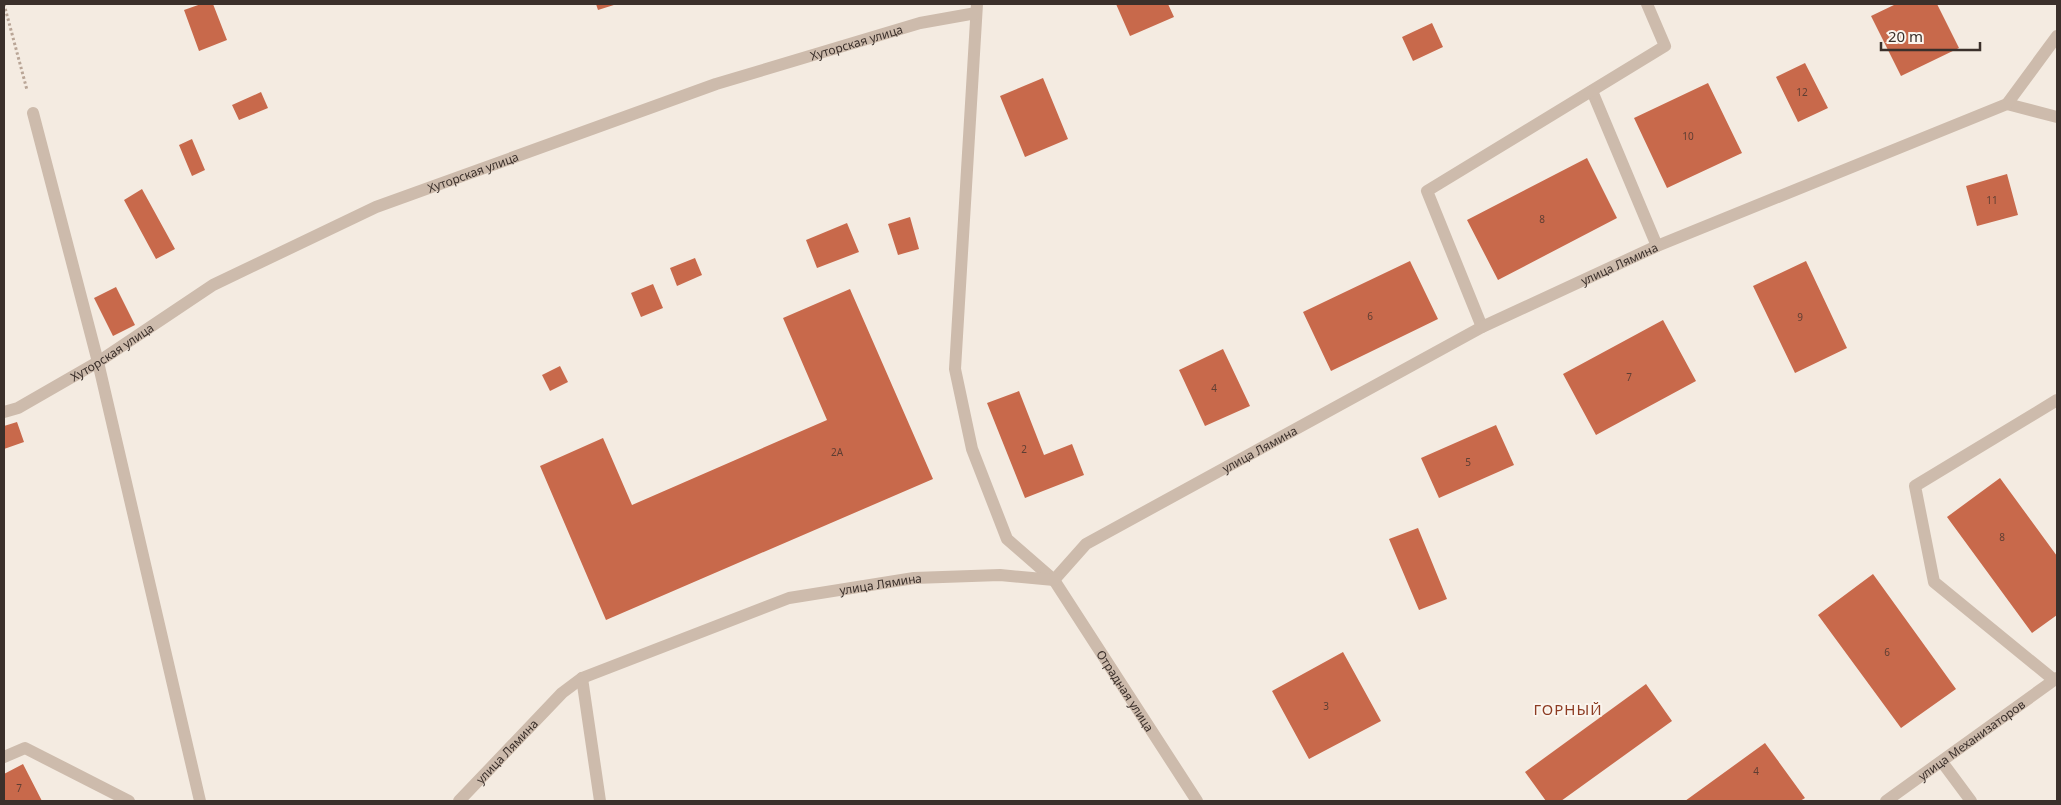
<svg xmlns="http://www.w3.org/2000/svg" width="2061" height="805" viewBox="0 0 2061 805" font-family="'Noto Sans',sans-serif">
<rect width="100%" height="100%" fill="#f4ebe1"/>
<path fill="#c8694b" d="M 201,4 L 213,4 L 227,40 L 199,51 L 184,10 Z
M 596,4 L 617,4 L 598,10 Z
M 1116,4 L 1168,4 L 1174,17 L 1130,36 Z
M 1896,4 L 1937,4 L 1959,48 L 1901,76 L 1871,16 Z
M 1432,23 L 1443,47 L 1413,61 L 1402,37 Z
M 1805,63 L 1828,108 L 1798,122 L 1776,77 Z
M 1043,78 L 1068,139 L 1025,157 L 1000,96 Z
M 1708,83 L 1742,153 L 1667,188 L 1634,118 Z
M 261,92 L 268,108 L 239,120 L 232,105 Z
M 192,139 L 205,170 L 192,176 L 179,145 Z
M 1587,158 L 1617,218 L 1498,280 L 1467,220 Z
M 2007,174 L 2018,215 L 1977,226 L 1966,186 Z
M 142,189 L 175,249 L 156,259 L 124,200 Z
M 910,217 L 919,249 L 898,255 L 888,224 Z
M 847,223 L 859,252 L 817,268 L 806,240 Z
M 695,258 L 702,275 L 677,286 L 670,268 Z
M 1410,261 L 1438,319 L 1331,371 L 1303,312 Z
M 1806,261 L 1847,348 L 1795,373 L 1753,286 Z
M 653,284 L 663,308 L 641,317 L 631,293 Z
M 116,287 L 135,325 L 113,336 L 94,298 Z
M 850,289 L 933,479 L 606,620 L 540,466 L 603,438 L 632,505 L 827,420 L 783,318 Z
M 1663,320 L 1696,381 L 1596,435 L 1563,374 Z
M 1223,349 L 1250,406 L 1205,426 L 1179,370 Z
M 560,366 L 568,382 L 550,391 L 542,375 Z
M 1019,391 L 1044,455 L 1072,444 L 1084,475 L 1025,498 L 987,403 Z
M 17,422 L 24,442 L 4,449 L 4,426 Z
M 1496,425 L 1514,465 L 1439,498 L 1421,458 Z
M 2000,478 L 2057,556 L 2057,615 L 2032,633 L 1947,517 Z
M 1418,528 L 1447,599 L 1419,610 L 1389,539 Z
M 1873,574 L 1956,689 L 1901,728 L 1818,615 Z
M 1343,652 L 1381,721 L 1309,759 L 1272,691 Z
M 1646,684 L 1672,721 L 1561,801 L 1546,801 L 1525,772 Z
M 1765,743 L 1805,798 L 1800,801 L 1685,801 Z
M 23,764 L 42,801 L 4,801 L 4,774 Z"/>
<g fill="none" stroke-linecap="round" stroke-linejoin="round">
<path stroke="#b9a596" stroke-width="3" stroke-dasharray="2.5 2.5" stroke-linecap="butt" d="M 4,4 L 27,90"/>
<g stroke="#cdbbac" stroke-width="12">
<path id="s1" d="M 977,4 L 955,369 L 972,449 L 1007,539 L 1054,580 L 1197,801"/>
<path d="M 1592,91 L 1657,246"/>
<path d="M 2007,104 L 2057,117"/>
<path d="M 33,113 L 98,362 L 200,801"/>
<path d="M 1482,327 L 1427,191 L 1665,46 L 1647,4"/>
<path id="s2" d="M 4,412 L 18,408 L 98,362 L 213,285 L 376,207 L 716,84 L 920,23 L 976,13"/>
<path d="M 582,678 L 600,801"/>
<path d="M 2054,680 L 1934,582 L 1915,486 L 2057,400"/>
<path d="M 4,757 L 25,748 L 129,801"/>
<path d="M 1942,762 L 1971,801"/>
<path id="s3" d="M 459,801 L 562,693 L 582,678 L 789,598 L 914,578 L 1000,575 L 1054,580 L 1086,544 L 1482,327 L 1657,246 L 2007,104 L 2057,36"/>
<path id="s4" d="M 1886,801 L 2057,678"/>
</g>
</g>
<g text-anchor="middle" dominant-baseline="central" stroke-width="4" stroke-linejoin="round" paint-order="stroke">
<g font-size="10" fill="#5e3e33">
<text x="1802" y="92">12</text>
<text x="1688" y="136">10</text>
<text x="1992" y="200">11</text>
<text x="1542" y="219">8</text>
<text x="1370" y="316">6</text>
<text x="1800" y="317">9</text>
<text x="1629" y="377">7</text>
<text x="1214" y="388">4</text>
<text x="1024" y="449">2</text>
<text x="837" y="452">2А</text>
<text x="1468" y="462">5</text>
<text x="2002" y="537">8</text>
<text x="1887" y="652">6</text>
<text x="1326" y="706">3</text>
<text x="1756" y="771">4</text>
<text x="19" y="788">7</text>
</g>
<g font-size="12" fill="#3b302b" stroke="#fbf5ee">
<text stroke="none"><textPath href="#s2" startOffset="934">Хуторская улица</textPath></text>
<text stroke="none"><textPath href="#s2" startOffset="529">Хуторская улица</textPath></text>
<text stroke="none"><textPath href="#s3" startOffset="1314">улица Лямина</textPath></text>
<text stroke="none"><textPath href="#s2" startOffset="124">Хуторская улица</textPath></text>
<text stroke="none"><textPath href="#s3" startOffset="909">улица Лямина</textPath></text>
<text stroke="none"><textPath href="#s3" startOffset="489">улица Лямина</textPath></text>
<text stroke="none"><textPath href="#s1" startOffset="738">Отрадная улица</textPath></text>
<text stroke="none"><textPath href="#s4" startOffset="105">улица Механизаторов</textPath></text>
<text stroke="none"><textPath href="#s3" startOffset="69">улица Лямина</textPath></text>
</g>
<g font-size="15" letter-spacing="1" fill="#8c3b22" stroke="#fbf5ee">
<text x="1568" y="709">ГОРНЫЙ</text>
</g>
</g>
<rect width="2061" height="805" fill="none" stroke="#3b302b" stroke-width="10"/>
<path d="M1881 42v8h99v-8" fill="none" stroke="#3b302b" stroke-width="2.5"/>
<text x="1888" y="42" font-size="15" fill="#3b302b" stroke="#fbf5ee" stroke-width="4" paint-order="stroke">20 m</text>
</svg>
